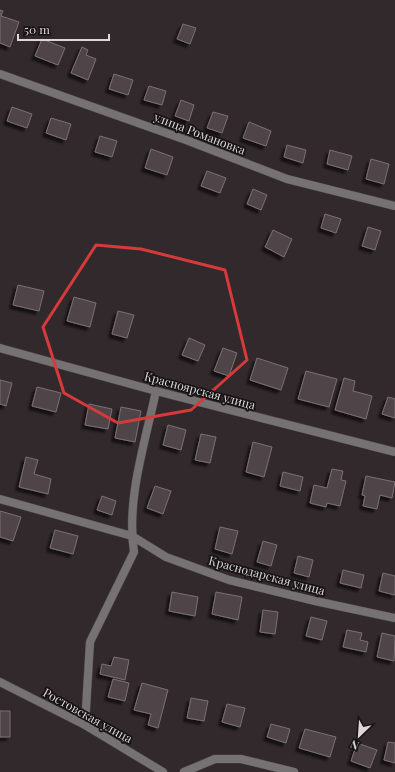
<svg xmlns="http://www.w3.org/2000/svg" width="395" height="772" viewBox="0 0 395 772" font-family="'Playfair Display',serif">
<defs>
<filter id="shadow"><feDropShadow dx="-3.5" dy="3.5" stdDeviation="1" flood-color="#0009"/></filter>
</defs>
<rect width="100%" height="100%" fill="#32292c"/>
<path fill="#4f4548" stroke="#7b7073" filter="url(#shadow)" d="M 0,10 L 3,11 L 1,16 L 19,22 L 10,47 L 0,43 Z
M 183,24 L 196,28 L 190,44 L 177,39 Z
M 42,39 L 65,48 L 58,65 L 35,56 Z
M 82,47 L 88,50 L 86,55 L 96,59 L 88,80 L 71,73 Z
M 114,74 L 133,80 L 128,95 L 109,89 Z
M 149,86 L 166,91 L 162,105 L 144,100 Z
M 181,100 L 194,105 L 189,121 L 175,116 Z
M 12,107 L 32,114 L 27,128 L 7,121 Z
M 213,112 L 228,116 L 222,133 L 207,128 Z
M 51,118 L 71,124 L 66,140 L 46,133 Z
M 249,122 L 271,131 L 266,146 L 243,138 Z
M 100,136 L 117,141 L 112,157 L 95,152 Z
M 287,145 L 306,150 L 303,163 L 284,157 Z
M 151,149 L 173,157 L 167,175 L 145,168 Z
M 330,150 L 352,156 L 348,170 L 327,164 Z
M 371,159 L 389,164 L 384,184 L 366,179 Z
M 207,171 L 226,178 L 220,193 L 201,186 Z
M 253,189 L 267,195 L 261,210 L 247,204 Z
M 325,214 L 341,219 L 336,233 L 321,228 Z
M 368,227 L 381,231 L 375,250 L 362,246 Z
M 273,230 L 292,239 L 284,257 L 265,247 Z
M 18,285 L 44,291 L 39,311 L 13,305 Z
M 74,297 L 96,303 L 90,327 L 67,321 Z
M 118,311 L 134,315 L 127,338 L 112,334 Z
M 189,338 L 205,345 L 198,361 L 182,355 Z
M 223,348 L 237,353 L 229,376 L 214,371 Z
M 257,358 L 288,368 L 281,390 L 250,380 Z
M 306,371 L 337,379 L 329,407 L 298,399 Z
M 344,378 L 355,381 L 353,391 L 372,396 L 366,419 L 335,410 Z
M 0,380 L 12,383 L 6,406 L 0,404 Z
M 37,387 L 61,393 L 56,412 L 32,406 Z
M 388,397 L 395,399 L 395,418 L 382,414 Z
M 89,404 L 112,409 L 108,429 L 85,425 Z
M 121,407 L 141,411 L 135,442 L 115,438 Z
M 168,425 L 186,430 L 181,450 L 163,445 Z
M 201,434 L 216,437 L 210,463 L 195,460 Z
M 253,442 L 272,447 L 264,477 L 246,472 Z
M 26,457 L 38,460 L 34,474 L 51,479 L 48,494 L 19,487 Z
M 332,469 L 343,471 L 341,480 L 346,481 L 340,506 L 327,503 L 326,507 L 310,503 L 314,485 L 327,488 Z
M 283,472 L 303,477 L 300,491 L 280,486 Z
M 366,476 L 395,482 L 392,498 L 380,495 L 377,509 L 363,506 L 365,496 L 362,495 Z
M 155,486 L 171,491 L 163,514 L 147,508 Z
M 102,496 L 116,501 L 112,515 L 97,510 Z
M 0,511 L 21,517 L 13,541 L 0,537 Z
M 220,527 L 238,531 L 232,554 L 215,549 Z
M 55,530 L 78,536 L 73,554 L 50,548 Z
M 263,541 L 277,545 L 271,566 L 257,562 Z
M 298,556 L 313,560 L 309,577 L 294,573 Z
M 343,570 L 364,575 L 361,588 L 340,583 Z
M 383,573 L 395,576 L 395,595 L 379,591 Z
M 172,592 L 198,597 L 195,616 L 169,611 Z
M 216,592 L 242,597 L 238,620 L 212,614 Z
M 263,610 L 278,612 L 275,634 L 260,632 Z
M 311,617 L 327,621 L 322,640 L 306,636 Z
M 347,630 L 362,633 L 360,640 L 368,642 L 366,652 L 343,647 Z
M 382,633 L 395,636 L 394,661 L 377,657 Z
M 114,657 L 129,660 L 125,680 L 100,674 L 102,664 L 111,666 Z
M 113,679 L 129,683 L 125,701 L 108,697 Z
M 142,683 L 168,690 L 158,728 L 148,725 L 151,714 L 134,710 Z
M 191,698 L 208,701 L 204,721 L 187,718 Z
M 227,704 L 245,708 L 240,727 L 222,722 Z
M 0,711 L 10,711 L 10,737 L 0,737 Z
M 271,724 L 290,729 L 286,743 L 267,737 Z
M 305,729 L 336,737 L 330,757 L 299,748 Z
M 388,742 L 395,743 L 395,763 L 384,760 Z
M 357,743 L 377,750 L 370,768 L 351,761 Z"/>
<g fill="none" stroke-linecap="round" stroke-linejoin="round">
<g stroke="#4d4548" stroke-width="9">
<path id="minor" d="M 0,74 L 186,140 L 287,179 L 395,206
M 0,348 L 156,391 L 395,452
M 0,499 L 132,536 L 166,557 L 229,580 L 315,601 L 395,618
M 0,682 L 85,725 L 163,772
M 85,725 L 90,642 L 134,552 C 126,500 145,443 156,391"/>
</g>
<g stroke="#4d4548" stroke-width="9">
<path id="tertiary" d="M 184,772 L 215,759 L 241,759 L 294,772"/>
</g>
<use href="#minor" stroke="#767172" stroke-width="8"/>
<use href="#tertiary" stroke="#767172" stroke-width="8"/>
</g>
<path fill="none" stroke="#d73a3a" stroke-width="3" stroke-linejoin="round" d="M 96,245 L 141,249 L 225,270 L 247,360 L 191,410 L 118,423 L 64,393 L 43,327 Z"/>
<g text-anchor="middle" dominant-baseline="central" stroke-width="3.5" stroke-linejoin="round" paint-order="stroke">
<g font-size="12" fill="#ddd7d8" stroke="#171314">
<text transform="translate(200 133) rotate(21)">улица Романовка</text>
<text transform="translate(200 390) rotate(15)">Красноярская улица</text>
<text transform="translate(267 575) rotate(15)">Краснодарская улица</text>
<text transform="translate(88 715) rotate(29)">Ростовская улица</text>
</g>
</g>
<g transform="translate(359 736) rotate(205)" stroke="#171314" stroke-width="3" paint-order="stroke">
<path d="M0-3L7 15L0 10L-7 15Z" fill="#ddd7d8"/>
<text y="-6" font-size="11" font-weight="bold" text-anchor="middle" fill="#ddd7d8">N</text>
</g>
<path d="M18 34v6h91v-6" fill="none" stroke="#ddd7d8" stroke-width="2"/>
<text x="24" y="34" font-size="12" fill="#ddd7d8" stroke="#171314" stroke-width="3" paint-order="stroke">50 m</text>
</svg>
